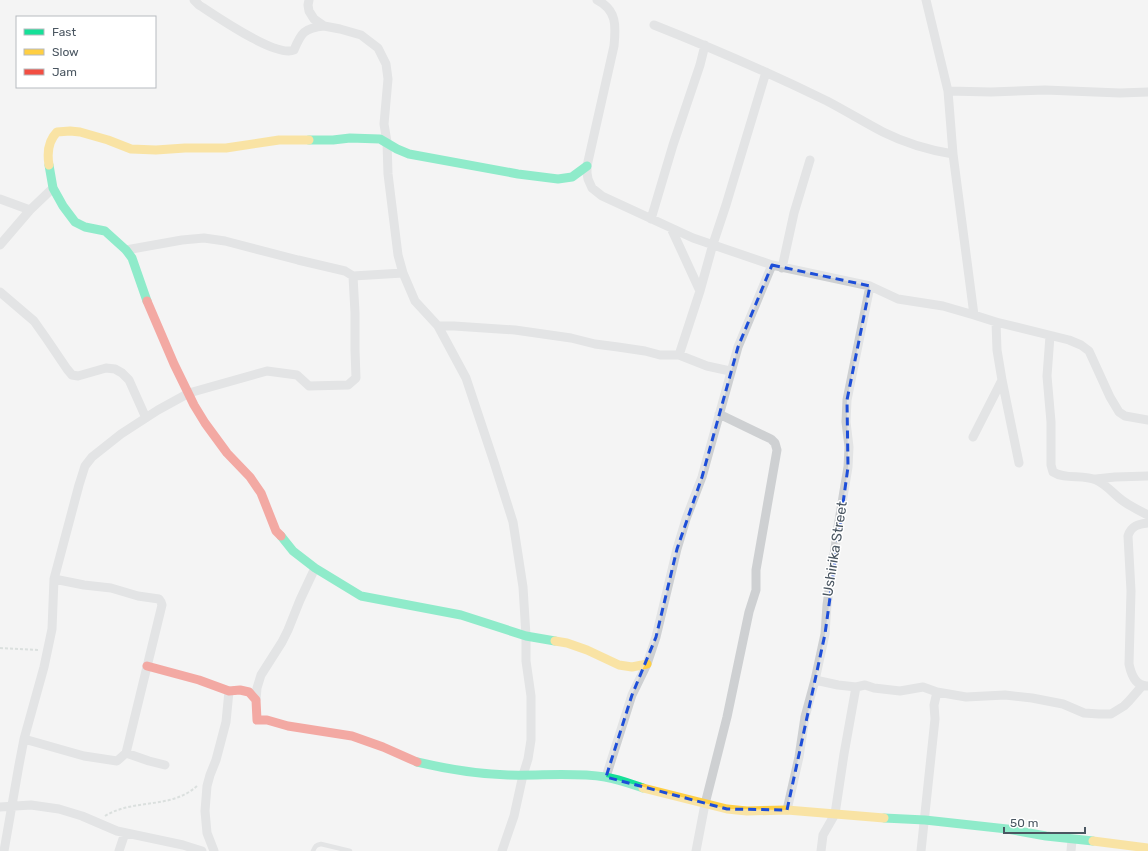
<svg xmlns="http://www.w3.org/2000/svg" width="1148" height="851" viewBox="0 0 1148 851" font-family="Rubik,sans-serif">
<rect width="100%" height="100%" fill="#f4f4f4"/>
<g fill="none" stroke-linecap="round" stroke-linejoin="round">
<path stroke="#bcc7c4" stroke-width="2" stroke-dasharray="3 2" stroke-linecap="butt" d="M 0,648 L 39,650
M 105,816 C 134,798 172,810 198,785"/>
<path stroke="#ced0d2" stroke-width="4.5" d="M 313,851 C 315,846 316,845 321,844 L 350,851"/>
<path stroke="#ced0d2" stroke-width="9" d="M 194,0 L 199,5 C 216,16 276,58 294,50 C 301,33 304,28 324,26
M 309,0 L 308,5 L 309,11 L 314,19 L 324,26 L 340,29 L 361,35 L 378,48 L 386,64 L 388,79 L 384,124 L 387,142 L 388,174 L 398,255 L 403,273 L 415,301 L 438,326 L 466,378 L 494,462 L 513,522 L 523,587 L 526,636 L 526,661 L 531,696 L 531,740 L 528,759 L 523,775 L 514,816 L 502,851
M 597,0 C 617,10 616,26 614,46 L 587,166 L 587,173 L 588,179 L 592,188 L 602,196 L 693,238 L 772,265 L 870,286 L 898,299 L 943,306 L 974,315 L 996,322 L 1069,340 L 1081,345 L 1089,351 L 1110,397 L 1119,412 L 1125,416 L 1148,420
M 926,0 L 948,91 L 953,154 L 974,315
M 654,25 C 712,48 770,73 827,101 C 846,111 864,122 883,132 C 905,143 928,150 953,154
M 948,91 L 991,92 L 1045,90 L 1120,93 L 1148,92
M 0,199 L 30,210
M 651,219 L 673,145 L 700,65 L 705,45
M 671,228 L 700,291
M 0,245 L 30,210 L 53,188
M 126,250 L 182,240 L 204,238 L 225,241 L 298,260 L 345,271 L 353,276 L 403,273
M 782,268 L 794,213 L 810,160
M 0,292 L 34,321 L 46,338 L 67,369 L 72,375 L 78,376 L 106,368 L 115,369 L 122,373 L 129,380 L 146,418
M 996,322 L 997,350 L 1002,380 L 1019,463
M 438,326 L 454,326 L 515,330 L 571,338 L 595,344 L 618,347 L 645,351 L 660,355 L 679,355 L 707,366 L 730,371
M 1050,336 L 1047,376 L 1051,422 L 1051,465 L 1053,472 C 1065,480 1083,474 1096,480 C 1105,484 1111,491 1118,497 C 1127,505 1138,510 1148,515
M 679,355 L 700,291 L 713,244 L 726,205 L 766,72
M 973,437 L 1002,380
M 1096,479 L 1115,477 L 1148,476
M 54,579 L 84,585 L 111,588 L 138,596 L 159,599 L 161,602 L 162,605 L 126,753
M 815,680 L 838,685 L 856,687 L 865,685 L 874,688 L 900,691 L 923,687 L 937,692 L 966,697 L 1005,695 L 1032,698 L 1063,704 L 1084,713 L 1099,714 L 1111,714 L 1124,706 L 1129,701 L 1142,686
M 1147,686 C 1135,686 1131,674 1129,664 L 1131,591 L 1128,536 C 1131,526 1138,524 1148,523
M 256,700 L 257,688 L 261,675 L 282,642 L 288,630 L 300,600 L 315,568
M 24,739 L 84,756 L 117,761 L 126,753 L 149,761 L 165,765
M 606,777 L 632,695 L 647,664 L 656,637 L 677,549 L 686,519 L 702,477 L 738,347 L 772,265
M 0,807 L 31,805 L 59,809 L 82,816 L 117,831 L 183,845 L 202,851
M 787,810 L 799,757 L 805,717 L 815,680 L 825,634 L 827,605 L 838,527 L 848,467 L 849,447 L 846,422 L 847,400 L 870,286
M 4,851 L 19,765 L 24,739 L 44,667 L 52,629 L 54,579 L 79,485 L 85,466 L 92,457 L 121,434 L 158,410 L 189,393 L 267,371 L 297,375 L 309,386 L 348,385 L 356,378 L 355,350 L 355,313 L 353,276
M 119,851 L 125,833
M 214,851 L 207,833 L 205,811 L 207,786 L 210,775 L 216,760 L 226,722 L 229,691
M 696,851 L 705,804 L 727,717 L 749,612 L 756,590 L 756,570 L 777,450 L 775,443 L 771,439 L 719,414
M 821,851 L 823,835 L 835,814 L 844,754 L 856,687
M 921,851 L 935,719 L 934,705 L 937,692
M 1071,851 L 1072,840"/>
<path stroke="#16e098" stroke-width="9" d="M 309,140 L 333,140 L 350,138 L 380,139 L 397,149 L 409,154 L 518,174 L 558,179 L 572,177 L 587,166
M 49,165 L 53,188 L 63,206 L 75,222 L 85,227 L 105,231 L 126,250 L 132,258 L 147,301
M 281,536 L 293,551 L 315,568 L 361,596 L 461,615 L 526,636 L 555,641
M 417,762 C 447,769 477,774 508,775 C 540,776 573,772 605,777 C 618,779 631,784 643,788
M 884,818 L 925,820 L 1007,829 L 1046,836 L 1093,841"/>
<path stroke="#ffcf43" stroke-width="9" d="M 49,165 C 47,153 48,141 57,132 L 70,131 L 80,132 L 108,140 L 131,149 L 156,150 L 185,148 L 226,148 L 279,140 L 309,140
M 555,641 L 567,643 L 587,650 L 619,665 L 632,667 L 647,664
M 643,788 L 727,809 L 747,811 L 787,810 L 884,818
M 1093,841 L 1148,848"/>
<path stroke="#f24e42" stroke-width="9" d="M 147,301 L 174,364 L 194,405 L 205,423 L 227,453 L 250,477 L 261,493 L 276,531 L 281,536
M 147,666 L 199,680 L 229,691 L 240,690 L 249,692 L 256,700 L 257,720 L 267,720 L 288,726 L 352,736 L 383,747 L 417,762"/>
</g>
<path d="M0 0H1148V851H0ZM 772,265 L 870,286 L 847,400 L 848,467 L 825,634 L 787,810 L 727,809 L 606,777 L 632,695 L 656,637 L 677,549 L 702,477 L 738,347 Z" fill="#f4f4f4" fill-opacity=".55" fill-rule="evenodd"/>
<path fill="none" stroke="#1d4ed8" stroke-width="3" stroke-dasharray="8 5" stroke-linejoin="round" d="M 772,265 L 870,286 L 847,400 L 848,467 L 825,634 L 787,810 L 727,809 L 606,777 L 632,695 L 656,637 L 677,549 L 702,477 L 738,347 Z"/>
<g text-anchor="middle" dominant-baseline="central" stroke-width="3" stroke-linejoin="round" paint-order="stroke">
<g font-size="14" fill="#4a5661" stroke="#fff">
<text transform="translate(835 549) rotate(-81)">Ushirika Street</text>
</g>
</g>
<rect x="16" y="16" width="140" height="72" fill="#ffffff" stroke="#b7bbc0"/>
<rect x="24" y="29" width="20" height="6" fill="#16e098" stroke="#b7bbc0"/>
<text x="52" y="36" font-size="12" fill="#4a5661">Fast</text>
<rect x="24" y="49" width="20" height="6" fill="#ffcf43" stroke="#b7bbc0"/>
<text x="52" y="56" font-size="12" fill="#4a5661">Slow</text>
<rect x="24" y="69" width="20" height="6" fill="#f24e42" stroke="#b7bbc0"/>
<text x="52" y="76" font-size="12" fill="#4a5661">Jam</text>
<path d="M1004 827v6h81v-6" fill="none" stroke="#4a5661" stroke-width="2"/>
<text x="1010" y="827" font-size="12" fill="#4a5661" stroke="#ffffff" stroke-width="3" paint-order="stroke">50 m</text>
</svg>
